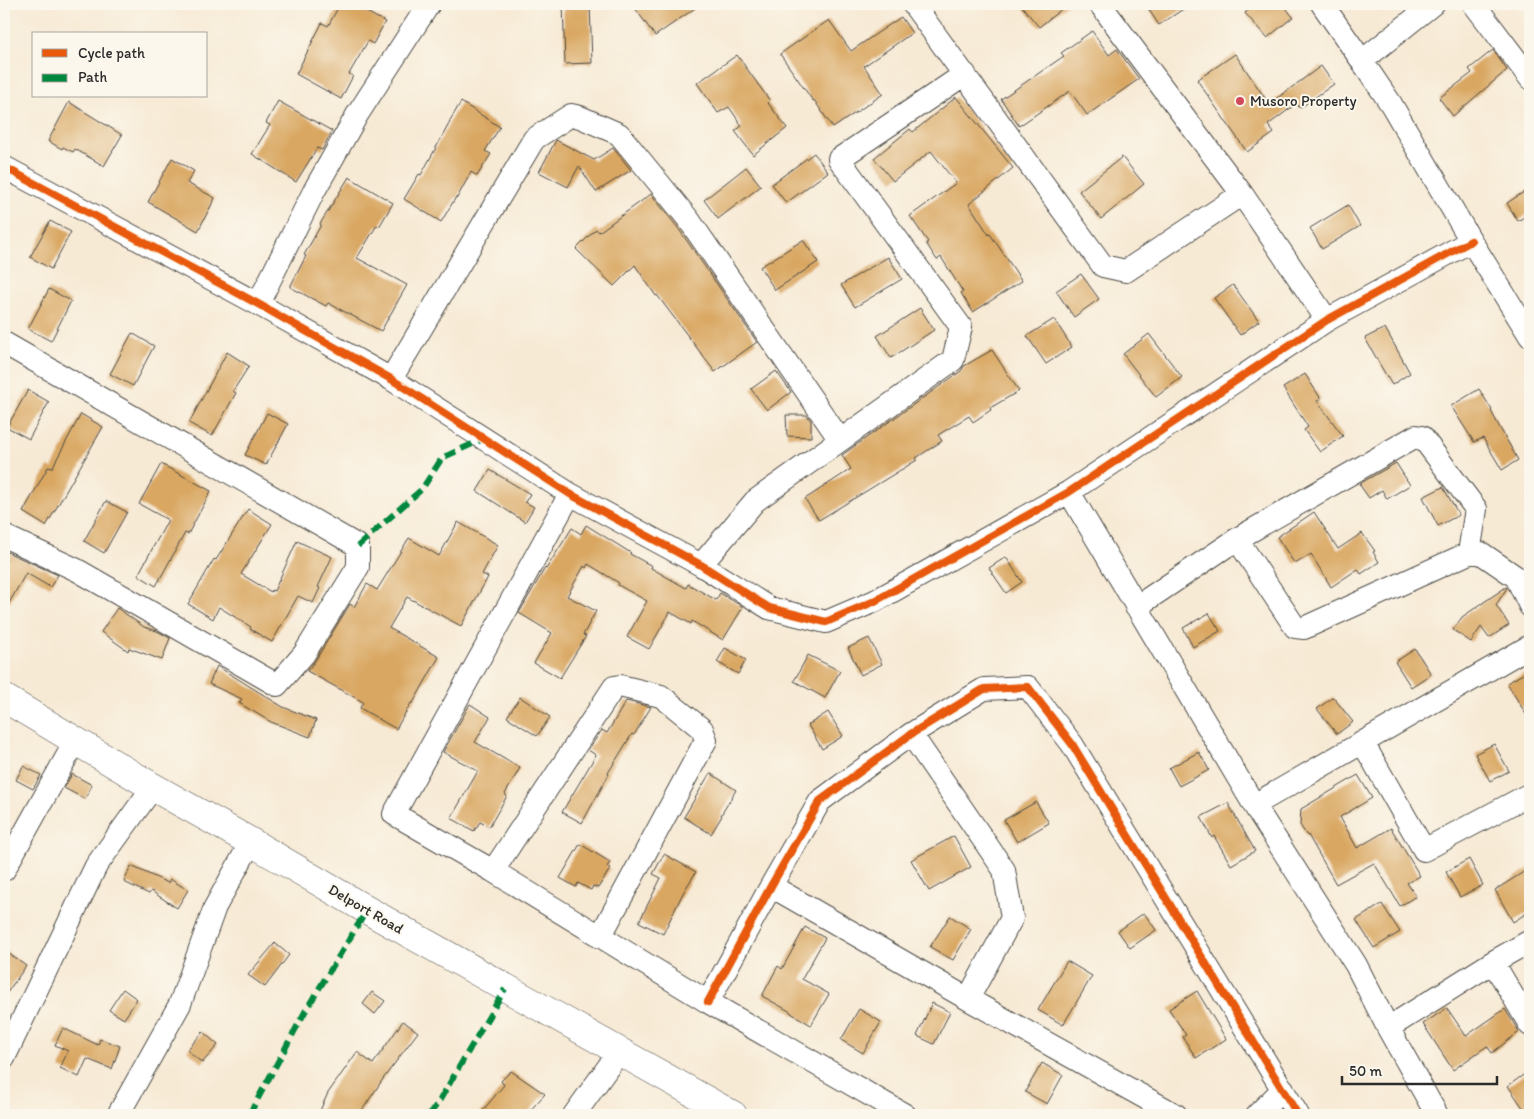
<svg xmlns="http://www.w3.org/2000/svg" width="1534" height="1119" viewBox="0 0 1534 1119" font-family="Itim,sans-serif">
<rect width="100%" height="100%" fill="#fbf7ec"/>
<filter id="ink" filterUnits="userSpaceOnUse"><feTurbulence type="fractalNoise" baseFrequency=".02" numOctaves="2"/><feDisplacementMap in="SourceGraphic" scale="10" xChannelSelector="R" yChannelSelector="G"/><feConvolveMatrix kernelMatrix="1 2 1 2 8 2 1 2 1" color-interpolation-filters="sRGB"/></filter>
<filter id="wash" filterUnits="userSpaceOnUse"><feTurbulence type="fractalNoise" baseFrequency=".0096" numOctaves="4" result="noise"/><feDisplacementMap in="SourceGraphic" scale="20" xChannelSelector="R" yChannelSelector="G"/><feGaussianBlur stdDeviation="1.12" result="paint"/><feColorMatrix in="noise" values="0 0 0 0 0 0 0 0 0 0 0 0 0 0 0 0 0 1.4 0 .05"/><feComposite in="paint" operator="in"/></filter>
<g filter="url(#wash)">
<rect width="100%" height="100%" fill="#f7ead5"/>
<g id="blocks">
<path fill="#d9a762" d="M 340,4 L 352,4 L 385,22 L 373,44 L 368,41 L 349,74 L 353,76 L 341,99 L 296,74 L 322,23 L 328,26 Z
M 563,4 L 590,4 L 592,63 L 565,64 Z
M 632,4 L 701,4 L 655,36 Z
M 1020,4 L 1068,4 L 1039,27 Z
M 1145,4 L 1191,4 L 1159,25 Z
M 1255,4 L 1283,4 L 1293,17 L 1267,38 L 1245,13 Z
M 901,17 L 912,33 L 864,66 L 883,94 L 833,128 L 814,100 L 813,101 L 780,54 L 829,20 L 851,51 Z
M 1092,31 L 1109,55 L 1117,49 L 1139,79 L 1087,115 L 1070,91 L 1019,126 L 1001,99 L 1064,56 L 1061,53 Z
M 1493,50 L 1507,70 L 1453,116 L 1439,98 L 1472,73 L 1469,69 Z
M 1235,54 L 1269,104 L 1321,66 L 1334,84 L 1300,108 L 1296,104 L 1268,125 L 1274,133 L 1247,152 L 1197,80 Z
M 737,55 L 770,101 L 768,103 L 787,128 L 753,155 L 735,131 L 742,126 L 729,107 L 718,113 L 697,83 Z
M 956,97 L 1013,168 L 969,204 L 989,235 L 990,234 L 1022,281 L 973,312 L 961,293 L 963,292 L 941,257 L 937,260 L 926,243 L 928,242 L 910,216 L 956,183 L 931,151 L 893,181 L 874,158 L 910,129 L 913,132 Z
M 278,101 L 332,131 L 322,150 L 317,148 L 296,182 L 252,154 L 270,125 L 266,123 Z
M 69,102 L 122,135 L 104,166 L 75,149 L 73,152 L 63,147 L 62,149 L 48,141 Z
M 461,102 L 500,127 L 485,151 L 491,154 L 477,176 L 471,172 L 457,198 L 456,197 L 441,222 L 404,199 L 419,174 L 421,175 L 450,122 L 449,122 Z
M 556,140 L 594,160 L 613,148 L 631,170 L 596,192 L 579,166 L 568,187 L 539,172 Z
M 814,153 L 828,172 L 786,203 L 772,184 Z
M 1122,157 L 1144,184 L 1101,219 L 1079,191 Z
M 172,158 L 194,171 L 187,183 L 215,198 L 198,231 L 148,202 Z
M 746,167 L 761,186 L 718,219 L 704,200 Z
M 349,177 L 393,203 L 379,227 L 377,225 L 357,258 L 407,285 L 381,331 L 328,303 L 326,306 L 290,287 L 306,256 L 304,255 L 321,225 L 320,224 Z
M 1530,188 L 1530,213 L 1518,221 L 1507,203 Z
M 651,194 L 678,228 L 757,342 L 715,372 L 657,295 L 656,296 L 635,265 L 614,286 L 576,249 L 596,229 L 599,232 Z
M 1348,205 L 1360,226 L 1322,249 L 1310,228 Z
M 50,221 L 71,232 L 51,269 L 30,257 Z
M 803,240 L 818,262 L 775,290 L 760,267 Z
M 888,257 L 902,279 L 855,307 L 841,285 Z
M 1081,274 L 1099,299 L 1074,317 L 1056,291 Z
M 1233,285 L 1259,321 L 1240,335 L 1214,298 Z
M 49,289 L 71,301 L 51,341 L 28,329 Z
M 920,308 L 934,330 L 891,358 L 877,336 Z
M 1054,319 L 1072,347 L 1046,364 L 1027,336 Z
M 1385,328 L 1410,373 L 1392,385 L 1383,370 L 1365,338 Z
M 132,333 L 154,346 L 133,386 L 110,374 Z
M 1149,334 L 1182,377 L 1156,397 L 1123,354 Z
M 992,350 L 1019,391 L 990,408 L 991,410 L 973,422 L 969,416 L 938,435 L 942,441 L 916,458 L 917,460 L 819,520 L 805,499 L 851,469 L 842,455 L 961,371 L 964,366 Z
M 227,352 L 249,366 L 233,391 L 236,393 L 212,436 L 189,423 Z
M 776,371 L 791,392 L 767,410 L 751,389 Z
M 1305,374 L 1321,399 L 1317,401 L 1343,436 L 1320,452 L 1304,430 L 1308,427 L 1283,388 Z
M 1479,389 L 1492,410 L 1491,411 L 1500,428 L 1518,460 L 1502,470 L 1483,438 L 1474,442 L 1451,406 Z
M 28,390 L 49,402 L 29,439 L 7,427 Z
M 267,413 L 288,424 L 266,465 L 245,455 Z
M 81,414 L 103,427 L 46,526 L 23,512 L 48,467 L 52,468 Z
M 786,415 L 807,415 L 811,421 L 811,437 L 787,436 Z
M 1396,463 L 1410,485 L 1387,499 L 1382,490 L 1369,498 L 1359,484 Z
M 161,464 L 211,491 L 188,534 L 185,533 L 156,586 L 138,575 L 168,520 L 139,504 Z
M 490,470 L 530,494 L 525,502 L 534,507 L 525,522 L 477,491 Z
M 1443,487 L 1459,515 L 1438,526 L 1423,497 Z
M 106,501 L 127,512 L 104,553 L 84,541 Z
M 248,509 L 272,524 L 241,574 L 271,592 L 272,590 L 274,591 L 297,541 L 332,557 L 318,587 L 320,588 L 313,603 L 298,596 L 272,642 L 250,629 L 251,627 L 219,607 L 213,619 L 188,604 L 214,559 L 216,560 Z
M 1314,512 L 1338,549 L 1362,533 L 1375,551 L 1373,552 L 1379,562 L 1361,574 L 1358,569 L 1331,587 L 1311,554 L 1295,564 L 1277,537 Z
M 458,522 L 498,545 L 482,574 L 488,577 L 461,626 L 407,597 L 389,628 L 439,657 L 413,703 L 411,703 L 396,729 L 360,708 L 363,702 L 307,671 L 315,661 L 350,604 L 354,607 L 367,584 L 377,590 L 409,538 L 439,556 Z
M 586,525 L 631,553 L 630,554 L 652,566 L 651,568 L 686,588 L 688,584 L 716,600 L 720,593 L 743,607 L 723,640 L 692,621 L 691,624 L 670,612 L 649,649 L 627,637 L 647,601 L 618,585 L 619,583 L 588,564 L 586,568 L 584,566 L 567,596 L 596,611 L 583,635 L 586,636 L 560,678 L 534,663 L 552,633 L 519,613 L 545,568 L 546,569 L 572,528 L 581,534 Z
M 7,552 L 58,575 L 50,587 L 26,573 L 4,612 L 4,564 L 6,560 L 4,557 Z
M 1006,557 L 1022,582 L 1006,593 L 989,568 Z
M 1506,587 L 1507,588 L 1496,605 L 1509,625 L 1489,638 L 1481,627 L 1471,642 L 1453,630 L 1462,617 Z
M 117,608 L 144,627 L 157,631 L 170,638 L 162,660 L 129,648 L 128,651 L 101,632 Z
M 1209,613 L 1220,631 L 1193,647 L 1183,628 Z
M 869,638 L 882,664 L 861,675 L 848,648 Z
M 725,648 L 746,660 L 738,674 L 717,662 Z
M 1415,649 L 1431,674 L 1411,687 L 1395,662 Z
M 808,655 L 840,671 L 825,698 L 794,681 Z
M 217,666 L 283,707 L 316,720 L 310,737 L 271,722 L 239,703 L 242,699 L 209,684 Z
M 1530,670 L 1530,721 L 1507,683 Z
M 520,697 L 550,717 L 537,736 L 507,717 Z
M 1333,697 L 1353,722 L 1337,734 L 1317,709 Z
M 626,701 L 651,707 L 634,735 L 632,734 L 608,773 L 609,774 L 582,823 L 562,812 L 596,755 L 588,750 L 602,730 L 607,733 Z
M 470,704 L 490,717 L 475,742 L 520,768 L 505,794 L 507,796 L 489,827 L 480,822 L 474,831 L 451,818 L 478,771 L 443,752 Z
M 828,712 L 843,736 L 822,749 L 808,725 Z
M 1494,744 L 1509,771 L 1490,781 L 1475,754 Z
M 1199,752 L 1209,770 L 1179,786 L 1169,768 Z
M 23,766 L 41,775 L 33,789 L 16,780 Z
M 710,773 L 736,790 L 721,815 L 722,816 L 711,834 L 684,817 Z
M 72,774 L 92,785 L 85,799 L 64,788 Z
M 1358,775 L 1372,798 L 1340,817 L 1357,848 L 1391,828 L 1420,876 L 1407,883 L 1416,896 L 1400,906 L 1374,863 L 1336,884 L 1308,835 L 1307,836 L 1300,825 L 1301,809 Z
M 1036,802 L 1049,823 L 1017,842 L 1004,820 Z
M 1228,803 L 1255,851 L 1231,865 L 1214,836 L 1212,838 L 1201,817 Z
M 954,836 L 971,867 L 929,891 L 911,860 Z
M 580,844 L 610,862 L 607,867 L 610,869 L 598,888 L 593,886 L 591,890 L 578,883 L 576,887 L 560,878 Z
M 664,854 L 696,872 L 684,891 L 663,934 L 639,922 L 661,878 L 653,874 Z
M 1469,859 L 1483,885 L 1460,897 L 1446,872 Z
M 131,866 L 168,883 L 170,879 L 188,890 L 177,908 L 151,891 L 149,894 L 124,882 Z
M 1530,868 L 1530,911 L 1513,922 L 1495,890 Z
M 1382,904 L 1400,932 L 1374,948 L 1356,920 Z
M 1144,913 L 1156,930 L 1130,948 L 1118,931 Z
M 950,916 L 971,929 L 953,960 L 930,947 Z
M 805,927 L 825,938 L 802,979 L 829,994 L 811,1025 L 791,1013 L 791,1012 L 762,996 L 778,966 L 782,969 Z
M 275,943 L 289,955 L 265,987 L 248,975 Z
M 4,950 L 26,966 L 4,997 Z
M 1067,961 L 1092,976 L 1063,1025 L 1038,1010 Z
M 123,989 L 137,999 L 124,1019 L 109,1010 Z
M 1197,991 L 1226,1039 L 1196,1058 L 1183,1037 L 1186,1035 L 1169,1009 Z
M 372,992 L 385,1001 L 375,1014 L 363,1004 Z
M 932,1003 L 950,1012 L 934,1044 L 917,1036 Z
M 1447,1008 L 1466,1036 L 1505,1009 L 1519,1032 L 1492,1053 L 1487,1046 L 1453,1070 L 1423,1024 Z
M 859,1009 L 881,1022 L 863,1053 L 841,1040 Z
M 403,1021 L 418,1032 L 383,1079 L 359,1115 L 318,1115 L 328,1093 L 357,1052 L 373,1064 Z
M 63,1028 L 98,1045 L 100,1039 L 120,1046 L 112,1069 L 87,1059 L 79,1077 L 60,1068 L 68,1051 L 55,1045 Z
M 203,1032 L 218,1045 L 202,1063 L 187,1050 Z
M 1042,1063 L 1063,1075 L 1047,1104 L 1025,1092 Z
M 1530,1070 L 1530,1115 L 1528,1115 L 1508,1086 Z
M 511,1071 L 545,1094 L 526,1115 L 479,1115 L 504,1085 L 501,1081 Z"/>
</g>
</g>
<g filter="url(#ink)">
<use href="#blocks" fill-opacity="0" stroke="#4a4844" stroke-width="1"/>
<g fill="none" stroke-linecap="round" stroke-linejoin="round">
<g stroke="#4a4844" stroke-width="24">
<path id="minor" d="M 913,4 L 1103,266 L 1126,271 L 1242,194
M 1100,4 L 1242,194 L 1327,320
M 1322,4 L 1362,61 L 1391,104 L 1471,241 L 1530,336
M 1474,4 L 1530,78
M 1362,61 L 1433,4
M 4,167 L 258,304 L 391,379 L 570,494 L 701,565 L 769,608 L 826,622 L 875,601 L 1069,492 L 1327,320 L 1471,241
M 258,304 L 314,191 L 357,115 L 429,4
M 4,343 L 358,546 L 358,567 L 304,654 L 277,685 L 77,570 L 4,536
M 391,379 L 534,139 L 571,115 L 580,117 L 619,134 L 689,220 L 840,440
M 1069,492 L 1254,805 L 1356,965 L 1388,1028 L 1437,1115
M 570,494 L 394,814 L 493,871 L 708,1002 L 905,1115
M 1237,539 L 1295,627 L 1304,628 L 1469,553 L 1481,553 L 1516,577 L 1530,606
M 701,565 L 755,501 L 953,360 L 961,327 L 839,159 L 965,74
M 1136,607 L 1237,539 L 1416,436 L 1422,437 L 1476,509 L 1469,553
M 911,734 L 1004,870 L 1012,918 L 968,999
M 1363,743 L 1424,850 L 1530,794
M 1254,805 L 1530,646
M 4,870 L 76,740
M 493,871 L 614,687 L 620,686 L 661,696 L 702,729 L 706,740 L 600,937
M 771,886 L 968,999 L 1176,1115
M 1493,962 L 1530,1025
M 708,1002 L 771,886 L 820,801 L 911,734 L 984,689 L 1028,687 L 1072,744 L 1298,1115
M 1388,1028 L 1493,962 L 1530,941
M 4,1058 L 96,866 L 153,787
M 118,1115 L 180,1004 L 215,907 L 251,842
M 574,1115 L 619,1052
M 1257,1115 L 1283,1089"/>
</g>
<g stroke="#4a4844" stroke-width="29">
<path id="major" d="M 4,698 L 153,787 L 251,842 L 367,910 L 733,1115"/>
</g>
<use href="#minor" stroke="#fff" stroke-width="22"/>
<use href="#major" stroke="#fff" stroke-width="28"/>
<path stroke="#00873e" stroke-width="6" stroke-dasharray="12 6" stroke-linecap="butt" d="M 358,546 L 422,489 L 442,458 L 483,439
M 249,1115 L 306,1010 L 367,910
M 429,1115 L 438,1103 L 505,989"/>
<g stroke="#fbf7ec" stroke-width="11">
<path id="cycleway" d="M 4,167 L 258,304 L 391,379 L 570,494 L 701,565 L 769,608 L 826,622 L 875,601 L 1069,492 L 1327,320 L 1471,241
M 708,1002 L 771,886 L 820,801 L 911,734 L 984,689 L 1028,687 L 1072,744 L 1298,1115"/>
</g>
<use href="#cycleway" stroke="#e8590c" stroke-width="8"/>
</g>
</g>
<circle fill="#d1495b" stroke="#fbf7ec" stroke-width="2" cx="1240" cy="101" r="5"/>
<g text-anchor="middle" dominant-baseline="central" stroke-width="4" stroke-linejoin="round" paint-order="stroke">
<g font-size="15" fill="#2b2b2b" stroke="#fbf7ec" text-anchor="start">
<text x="1250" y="101">Musoro Property</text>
</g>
<g font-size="15" fill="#2b2b2b" stroke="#fbf7ec">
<text transform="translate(366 909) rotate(30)">Delport Road</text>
</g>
</g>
<rect width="1534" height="1119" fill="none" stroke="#fbf7ec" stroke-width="20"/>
<rect x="32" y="32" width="175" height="65" fill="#fbf7ec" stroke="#a8a59f"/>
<rect x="42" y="49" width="25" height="8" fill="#e8590c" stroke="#a8a59f"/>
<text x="78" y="58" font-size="15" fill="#2b2b2b">Cycle path</text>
<rect x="42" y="74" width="25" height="8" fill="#00873e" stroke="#a8a59f"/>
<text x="78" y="82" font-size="15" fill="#2b2b2b">Path</text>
<path d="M1342 1076v8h155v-8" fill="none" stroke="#2b2b2b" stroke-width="2.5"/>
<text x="1349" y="1076" font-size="15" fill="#2b2b2b" stroke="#fbf7ec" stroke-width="4" paint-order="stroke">50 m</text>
</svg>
